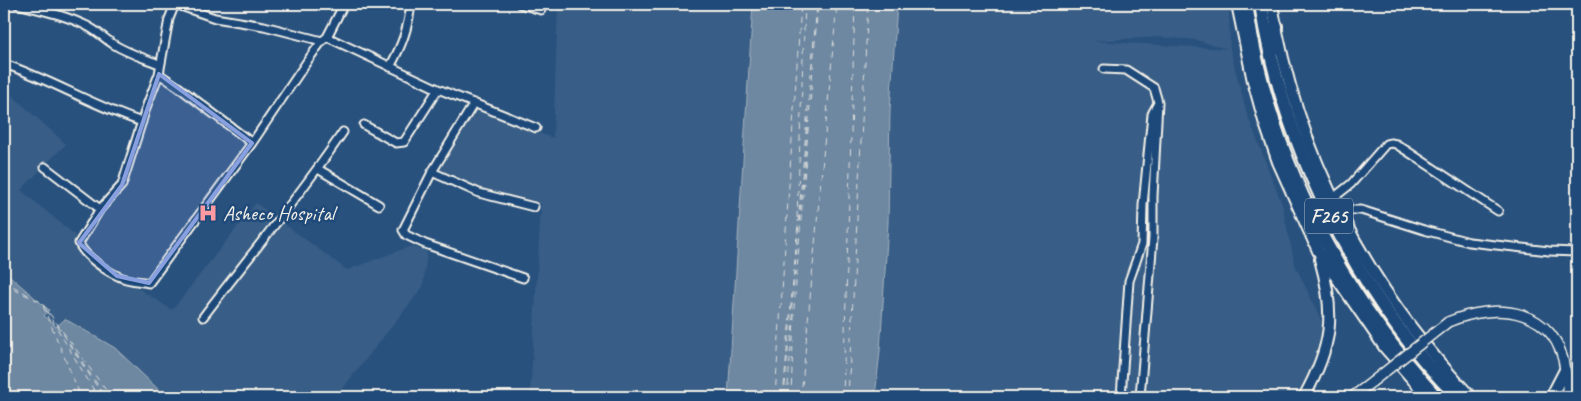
<svg xmlns="http://www.w3.org/2000/svg" width="1581" height="401" viewBox="0 0 1581 401" font-family="Caveat,sans-serif">
<rect width="100%" height="100%" fill="#28517e"/>
<filter id="ink" filterUnits="userSpaceOnUse"><feTurbulence type="fractalNoise" baseFrequency=".02" numOctaves="2"/><feDisplacementMap in="SourceGraphic" scale="10" xChannelSelector="R" yChannelSelector="G"/><feConvolveMatrix kernelMatrix="1 2 1 2 8 2 1 2 1" color-interpolation-filters="sRGB"/></filter>
<g filter="url(#ink)">
<path fill="#375d86" fill-rule="evenodd" d="M 558,4 L 753,4 L 728,397 L 530,397 L 541,204 L 482,196 L 439,171 L 475,110 L 553,138 Z
M 897,4 L 1229,4 L 1230,49 L 1247,114 L 1282,204 L 1295,265 L 1329,336 L 1314,390 L 1310,397 L 875,397 L 880,351 L 888,223 L 890,110 ZM 1159,37 L 1196,40 L 1227,49 L 1093,41 Z
M 4,88 L 66,144 L 21,190 L 75,235 L 74,248 L 115,279 L 138,288 L 172,310 L 256,203 L 347,270 L 411,246 L 427,251 L 423,287 L 336,397 L 154,397 L 159,391 L 56,328 L 44,316 L 49,310 L 4,271 Z"/>
<path fill="#6e88a2" stroke="#a4b2be" d="M 753,4 L 897,4 L 890,110 L 888,223 L 880,351 L 875,397 L 728,397 Z
M 4,271 L 49,310 L 44,316 L 56,327 L 65,319 L 115,348 L 160,391 L 154,397 L 4,397 Z"/>
<g fill="none" stroke-linecap="round" stroke-linejoin="round">
<path stroke="#d9dcda" stroke-width="1" stroke-dasharray="6 5" stroke-linecap="butt" d="M 797,218 L 805,4
M 4,281 L 30,296
M 4,285 L 41,302 L 111,397
M 43,306 L 81,397
M 46,310 L 98,397
M 57,325 L 106,397
M 69,344 L 104,397
M 775,397 L 801,4
M 783,397 L 817,4
M 784,397 L 808,119
M 787,397 L 818,4
M 791,397 L 794,314
M 801,397 L 837,4
M 843,397 L 855,4
M 848,397 L 868,4"/>
<g stroke="#f4f1e8" stroke-width="11">
<path id="minor" d="M 17,4 C 41,10 65,15 87,26 C 97,31 104,38 113,44 C 127,53 144,58 159,64
M 175,4 L 169,19 L 159,74 L 147,105 L 122,185 L 100,209 L 79,243 C 83,255 106,271 118,276 C 127,281 139,281 149,283 L 252,143 L 308,60 L 322,41 L 327,37 L 344,4
M 175,4 L 215,18 L 264,26 L 322,41
M 520,4 L 541,10
M 327,37 L 438,89 L 536,128
M 10,66 C 55,82 96,107 142,122
M 390,67 C 402,45 408,29 411,4
M 1104,69 L 1126,70 L 1154,88 L 1158,102 L 1153,196 L 1153,238 L 1140,397
M 159,74 L 177,86 L 252,143
M 474,103 L 432,172 L 403,230 L 406,235 L 425,244 L 523,278
M 364,125 L 396,143 L 404,142 L 438,89
M 45,167 L 100,209
M 318,169 L 379,205
M 432,172 L 479,193 L 534,207
M 1332,199 L 1351,184 L 1386,144 L 1391,143 L 1396,144 L 1407,151 L 1498,211
M 1338,210 L 1361,210 L 1424,230 L 1469,242 L 1549,251 L 1577,252
M 203,317 C 250,255 300,196 343,132
M 1121,397 L 1129,281 L 1142,244 L 1143,205 L 1152,114 L 1158,103"/>
</g>
<g stroke="#f4f1e8" stroke-width="12">
<path id="tertiary" d="M 1448,322 C 1497,301 1557,308 1565,370
M 1352,397 L 1372,382"/>
</g>
<g stroke="#f4f1e8" stroke-width="14">
<path id="primary" d="M 1237,4 L 1253,81 L 1264,121 L 1278,162 L 1318,251 L 1385,348 L 1428,397
M 1272,4 C 1296,152 1367,289 1471,397
M 1565,370 L 1568,382 L 1567,397
M 1304,397 C 1332,346 1336,316 1320,259
M 1551,397 L 1565,370"/>
</g>
<g stroke="#f4f1e8" stroke-width="16">
<path id="motorway" d="M 1246,4 C 1267,151 1336,288 1436,397
M 1261,4 C 1281,140 1359,300 1458,397
M 1273,49 L 1276,26"/>
</g>
<use href="#minor" stroke="#1f4a7a" stroke-width="7"/>
<use href="#tertiary" stroke="#1f4a7a" stroke-width="9"/>
<use href="#primary" stroke="#1f4a7a" stroke-width="10"/>
<use href="#motorway" stroke="#1f4a7a" stroke-width="12"/>
<g stroke="#f4f1e8" stroke-width="12" stroke-linecap="butt">
<path id="tertiary-bridge" d="M 1372,382 L 1448,322"/>
</g>
<use href="#tertiary-bridge" stroke="#1f4a7a" stroke-width="9"/>
</g>
</g>
<path fill="#88a0e0" fill-opacity="0.2" stroke="#88a0e0" stroke-width="4" stroke-linejoin="round" d="M 159,74 L 252,143 L 149,283 L 117,276 L 79,243 L 122,185 Z"/>
<defs>
<g id="hospital-bare" transform="scale(1.5)"><path d="M-5-5h3v3.5h4V-5h3V5h-3V1.5h-4V5h-3Z" fill="#ff9aa2" stroke="#1f4a7a" stroke-width="2.5" paint-order="stroke"/></g>
</defs>
<g fill-rule="evenodd">
<use href="#hospital-bare" x="208" y="213"/>
</g>
<g text-anchor="middle" dominant-baseline="central" stroke-width="5" stroke-linejoin="round" paint-order="stroke">
<rect fill="#1f4a7a" stroke="#b4bfc7" stroke-width="1" x="1305" y="198.5" width="48" height="35" rx="4"/>
<g font-size="20" font-weight="bold" fill="#f4f1e8">
<text x="1329" y="216">F265</text>
</g>
<g font-size="21" fill="#f4f1e8" stroke="#1f4a7a" text-anchor="start">
<text x="223" y="213">Asheco Hospital</text>
</g>
</g>
<rect width="1581" height="401" fill="none" stroke="#1f4a7a" stroke-width="20"/>
<rect x="10" y="10" width="1561" height="381" fill="none" stroke="#f4f1e8" stroke-width="2" filter="url(#ink)"/>
</svg>
